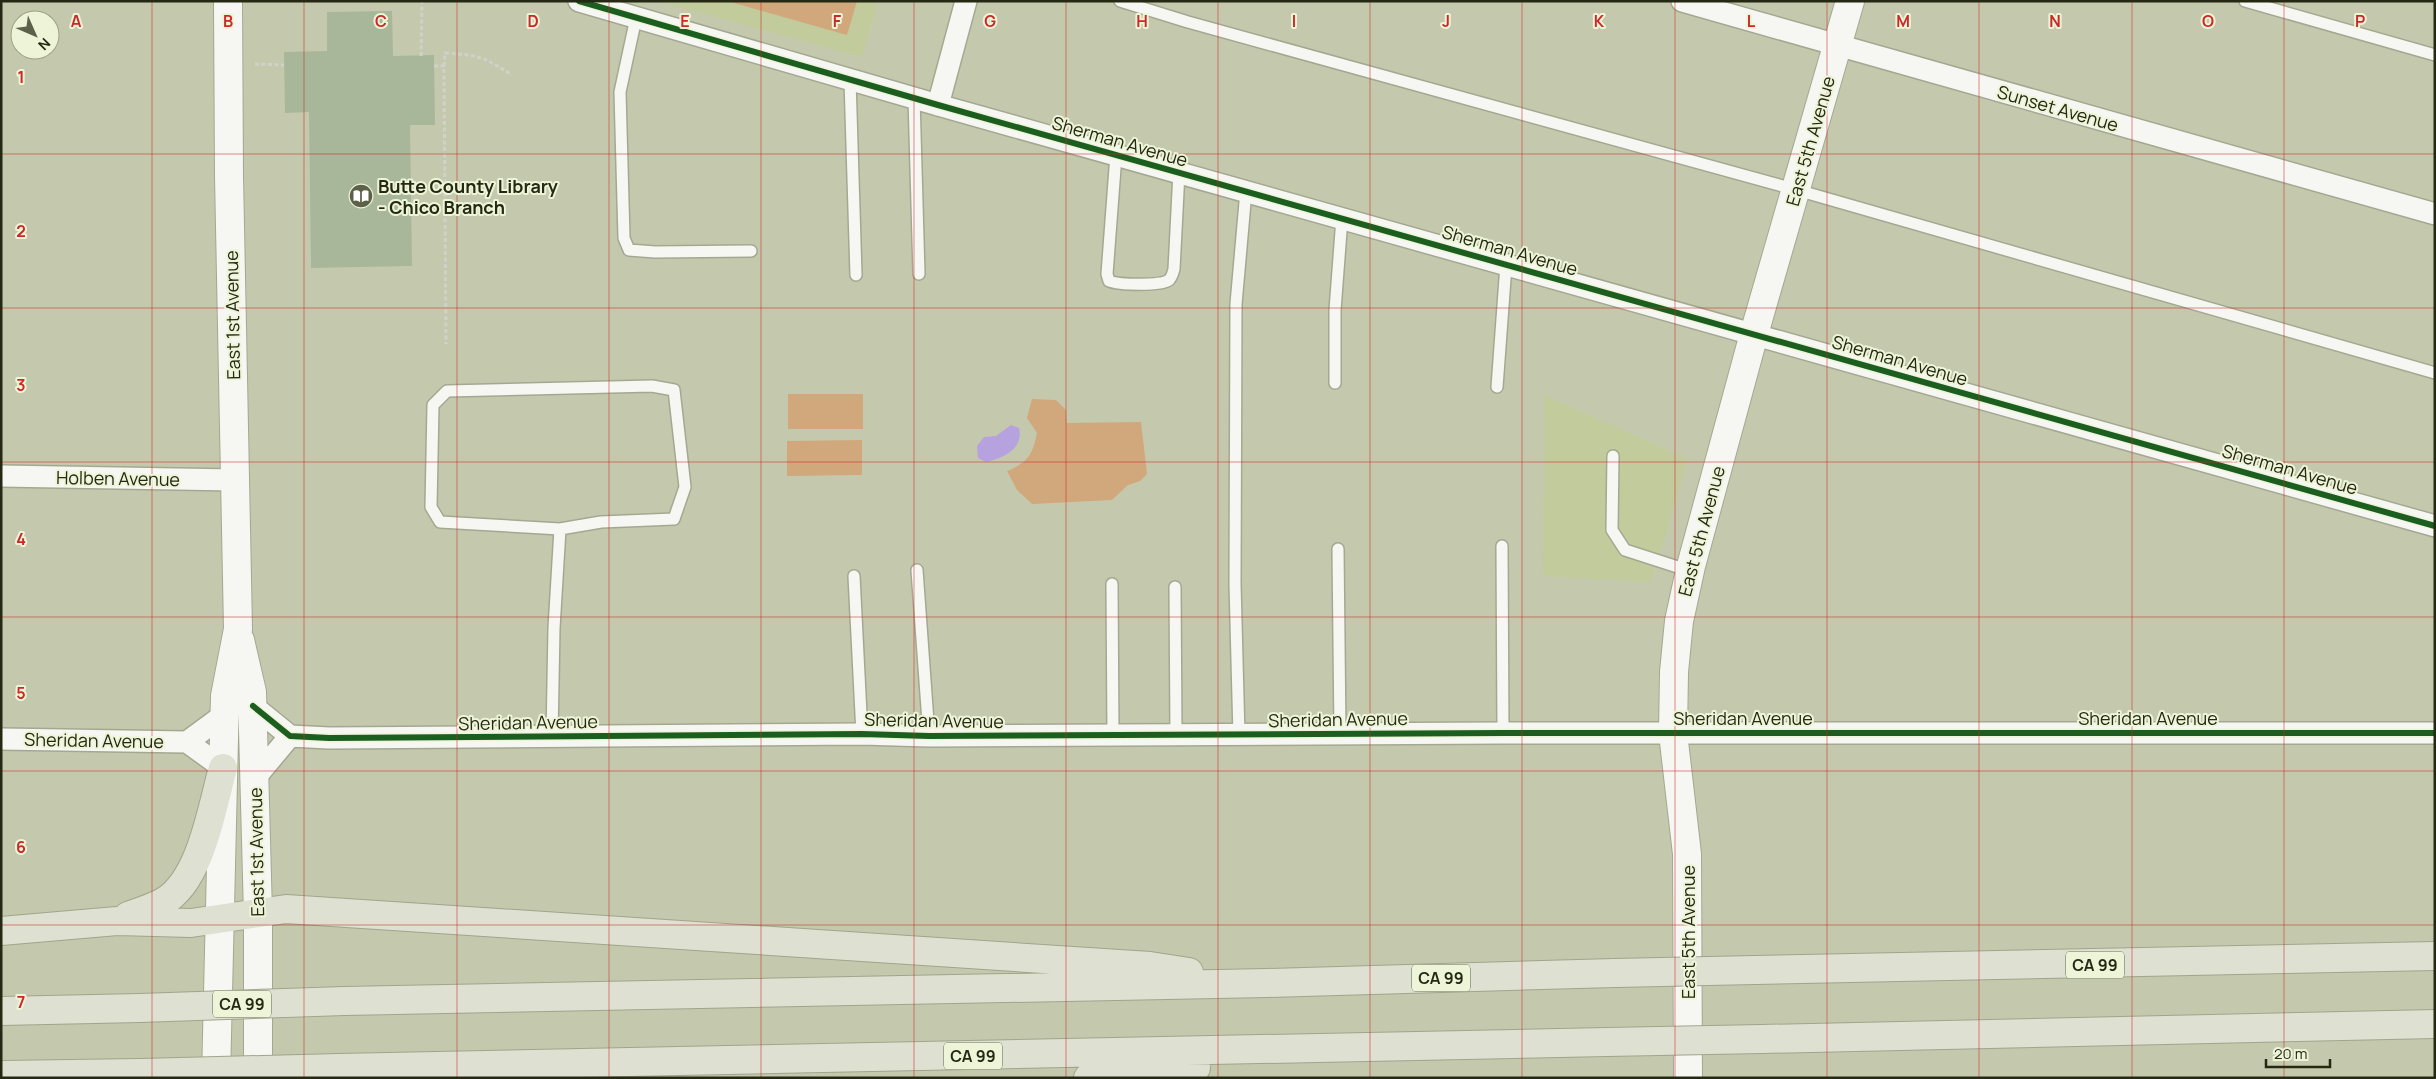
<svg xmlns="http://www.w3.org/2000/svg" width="2436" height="1079" viewBox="0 0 2436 1079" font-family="Manrope,sans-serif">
<rect width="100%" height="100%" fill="#c4c9ad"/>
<path fill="#c2cb9c" d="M 656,1 L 878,1 L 862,57 Z
M 1544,395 L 1688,459 L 1651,582 L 1543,576 Z"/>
<path fill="#d0a87c" d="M 727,1 L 857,1 L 847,35 Z
M 788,394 L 863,394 L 863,429 L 788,429 Z
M 1032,399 L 1056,400 L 1066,410 L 1067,423 L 1141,422 L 1147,474 L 1140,481 L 1128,485 L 1112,500 L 1032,504 L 1017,490 L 1007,471 C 1028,462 1032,456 1037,433 L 1027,418 Z
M 862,440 L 862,475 L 787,476 L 787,441 Z"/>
<path fill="#b5a2de" d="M 1011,425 L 1019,428 C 1024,449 1003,458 986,462 L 978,458 L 977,446 L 984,437 L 996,436 Z"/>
<path fill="#a8b799" d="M 392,11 L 393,56 L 434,55 L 435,125 L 410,125 L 412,266 L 311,268 L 309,112 L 285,113 L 284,52 L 327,51 L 327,12 Z"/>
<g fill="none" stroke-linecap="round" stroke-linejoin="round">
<g stroke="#a4a891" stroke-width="14">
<path id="service" d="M 1120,1 L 1188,22 L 1797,190 L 2435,373
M 2245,1 L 2435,55
M 636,18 L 620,92 L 624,238 L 629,250 L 655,252 L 751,251
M 850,80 L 856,275
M 914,98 L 919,274
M 1116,155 L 1107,274 L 1109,281 C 1119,285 1161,286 1169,280 C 1172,277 1173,273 1174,269 L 1179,172
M 1335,383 L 1335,310 L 1342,218
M 1497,387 L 1506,265
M 1613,456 L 1612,530 L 1625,550 L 1690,571
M 1502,546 L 1503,733
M 1338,549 L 1340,734
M 917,570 L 929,736
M 854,576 L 862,734
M 1112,584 L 1113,736
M 1175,587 L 1176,735
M 552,736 L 554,628 L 560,529 L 601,522 L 674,519 L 685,487 L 674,390 L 652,386 L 447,391 L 433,405 L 431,507 L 440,522 L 560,529
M 1239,736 L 1235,584 L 1236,304 L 1246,191"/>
</g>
<g stroke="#a4a891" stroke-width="24">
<path id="minor" d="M 579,1 L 938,105 L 2435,526
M 1682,1 L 2435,214
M 938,105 L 966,1
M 1,476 L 235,480
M 253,706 L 290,736 L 329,738 L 862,734 L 929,736 L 1503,733 L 2435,733
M 1,739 L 187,742 L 223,768
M 187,742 L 225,714
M 255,778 L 290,736"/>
</g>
<g stroke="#a4a891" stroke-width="30">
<path id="tertiary" d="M 240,640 L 252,692 L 258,914 L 258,1078
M 216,1078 L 225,696 L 238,629 L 229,176 L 228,1
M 1688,1078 L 1687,854 L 1673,733 L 1674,672 L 1679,621 L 1691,566 L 1754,334 L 1850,1"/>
</g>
<g stroke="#a0a58b" stroke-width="30">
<path id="motorway" d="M 128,916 C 139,912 152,908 163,902 C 201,881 212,807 223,768
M 1,931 L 117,921 L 191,923 L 286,909 L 1150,966 L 1189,972
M 1755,970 L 2435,956
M 344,1001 L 1267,983 L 1615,973
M 1,1011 L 140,1008
M 1762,1039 L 2435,1024
M 339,1068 L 1607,1042
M 1,1075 L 141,1073
M 1088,1078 L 1196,1068"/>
</g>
<path stroke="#d0d2c8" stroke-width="3" stroke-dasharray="4 2.5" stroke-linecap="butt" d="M 421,56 L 422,1
M 255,64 L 284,65
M 434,66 L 444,66 L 446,344
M 444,66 L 445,53 C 479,55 484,57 512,75"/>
<use href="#service" stroke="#f6f7f3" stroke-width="11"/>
<use href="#minor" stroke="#f6f7f3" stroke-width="21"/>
<use href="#tertiary" stroke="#f6f7f3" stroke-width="28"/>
<use href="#motorway" stroke="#dee0d2" stroke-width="28"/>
<g stroke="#a0a58b" stroke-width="30" stroke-linecap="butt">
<path id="motorway-bridge" d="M 1615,973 L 1755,970
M 140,1008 L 344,1001
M 1607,1042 L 1762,1039
M 141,1073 L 339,1068"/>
</g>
<use href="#motorway-bridge" stroke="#dee0d2" stroke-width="28"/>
<g stroke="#eef4d8" stroke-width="9">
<path id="cycleway" d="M 579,1 L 938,105 L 2435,526
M 253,706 L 290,736 L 329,738 L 862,734 L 929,736 L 1503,733 L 2435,733"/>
</g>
<use href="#cycleway" stroke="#1b5e20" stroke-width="6"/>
</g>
<path fill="none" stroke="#cd2827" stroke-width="1" stroke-opacity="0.55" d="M 152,1 L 152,1078M 304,1 L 304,1078M 457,1 L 457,1078M 609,1 L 609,1078M 761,1 L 761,1078M 914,1 L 914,1078M 1066,1 L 1066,1078M 1218,1 L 1218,1078M 1370,1 L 1370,1078M 1522,1 L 1522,1078M 1675,1 L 1675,1078M 1827,1 L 1827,1078M 1979,1 L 1979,1078M 2132,1 L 2132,1078M 2284,1 L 2284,1078M 1,154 L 2435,154M 1,308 L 2435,308M 1,462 L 2435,462M 1,617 L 2435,617M 1,771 L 2435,771M 1,925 L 2435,925"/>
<defs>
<g id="library-disc" transform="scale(1.25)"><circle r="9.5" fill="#5d6149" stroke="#eef4d8"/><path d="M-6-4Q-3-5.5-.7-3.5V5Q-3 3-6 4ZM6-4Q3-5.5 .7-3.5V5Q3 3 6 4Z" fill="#fff"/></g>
</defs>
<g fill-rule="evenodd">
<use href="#library-disc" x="361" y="196"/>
</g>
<g text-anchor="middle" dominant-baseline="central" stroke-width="4" stroke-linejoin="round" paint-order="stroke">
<g fill="#eef4d8" stroke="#61664e" stroke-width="1">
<rect x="2066" y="951.5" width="58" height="27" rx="4"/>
<rect x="1412" y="964.5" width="58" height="27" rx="4"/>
<rect x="213" y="990.5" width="58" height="27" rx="4"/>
<rect x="944" y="1042.5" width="58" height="27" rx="4"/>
</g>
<g font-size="16" font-weight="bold" fill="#252913">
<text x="2095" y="965">CA 99</text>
<text x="1441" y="978">CA 99</text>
<text x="242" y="1004">CA 99</text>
<text x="973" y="1056">CA 99</text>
</g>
<g font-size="18" fill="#252913" stroke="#eef4d8">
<text transform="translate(2058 108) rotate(16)">Sunset Avenue</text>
<text transform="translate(1120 141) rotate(16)">Sherman Avenue</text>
<text transform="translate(1810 141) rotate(-74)">East 5th Avenue</text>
<text transform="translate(1510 250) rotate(16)">Sherman Avenue</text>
<text transform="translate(232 315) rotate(-91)">East 1st Avenue</text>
<text transform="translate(1900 360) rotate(16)">Sherman Avenue</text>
<text transform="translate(2290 469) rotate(16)">Sherman Avenue</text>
<text transform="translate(118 478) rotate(1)">Holben Avenue</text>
<text transform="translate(1701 531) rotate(-75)">East 5th Avenue</text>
<text x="1743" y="718">Sheridan Avenue</text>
<text x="2148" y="718">Sheridan Avenue</text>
<text transform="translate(1338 719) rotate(-1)">Sheridan Avenue</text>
<text transform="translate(934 720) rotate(1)">Sheridan Avenue</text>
<text transform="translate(528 722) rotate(-1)">Sheridan Avenue</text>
<text transform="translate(94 740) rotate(1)">Sheridan Avenue</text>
<text transform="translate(256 852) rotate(-91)">East 1st Avenue</text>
<text transform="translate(1688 932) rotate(-90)">East 5th Avenue</text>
</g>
<g font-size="18" font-weight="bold" fill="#252913" stroke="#eef4d8" text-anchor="start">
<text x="378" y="186">Butte County Library<tspan x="378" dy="21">- Chico Branch</tspan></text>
</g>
</g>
<g font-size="16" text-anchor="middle" font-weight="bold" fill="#cd2827" stroke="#eef4d8" stroke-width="4" stroke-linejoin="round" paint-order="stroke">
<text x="76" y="27">A</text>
<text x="228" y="27">B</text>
<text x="381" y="27">C</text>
<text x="533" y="27">D</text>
<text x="685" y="27">E</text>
<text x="837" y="27">F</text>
<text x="990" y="27">G</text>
<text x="1142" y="27">H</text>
<text x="1294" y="27">I</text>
<text x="1446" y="27">J</text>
<text x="1599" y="27">K</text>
<text x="1751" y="27">L</text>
<text x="1903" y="27">M</text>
<text x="2055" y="27">N</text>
<text x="2208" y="27">O</text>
<text x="2360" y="27">P</text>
<text x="21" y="83">1</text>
<text x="21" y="237">2</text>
<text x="21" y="391">3</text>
<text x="21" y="545">4</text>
<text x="21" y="699">5</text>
<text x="21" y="853">6</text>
<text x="21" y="1008">7</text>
</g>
<rect width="2436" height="1079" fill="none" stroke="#252913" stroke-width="5"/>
<g transform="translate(35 35) rotate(135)"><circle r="24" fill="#eef4d8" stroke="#9ea389"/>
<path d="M0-4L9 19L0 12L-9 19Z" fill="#5d6149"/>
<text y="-8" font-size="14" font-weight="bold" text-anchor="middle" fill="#252913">N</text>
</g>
<path d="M2266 1059v8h64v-8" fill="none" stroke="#252913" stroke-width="2.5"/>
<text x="2274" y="1059" font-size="15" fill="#252913" stroke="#eef4d8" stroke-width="4" paint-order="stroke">20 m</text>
</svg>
